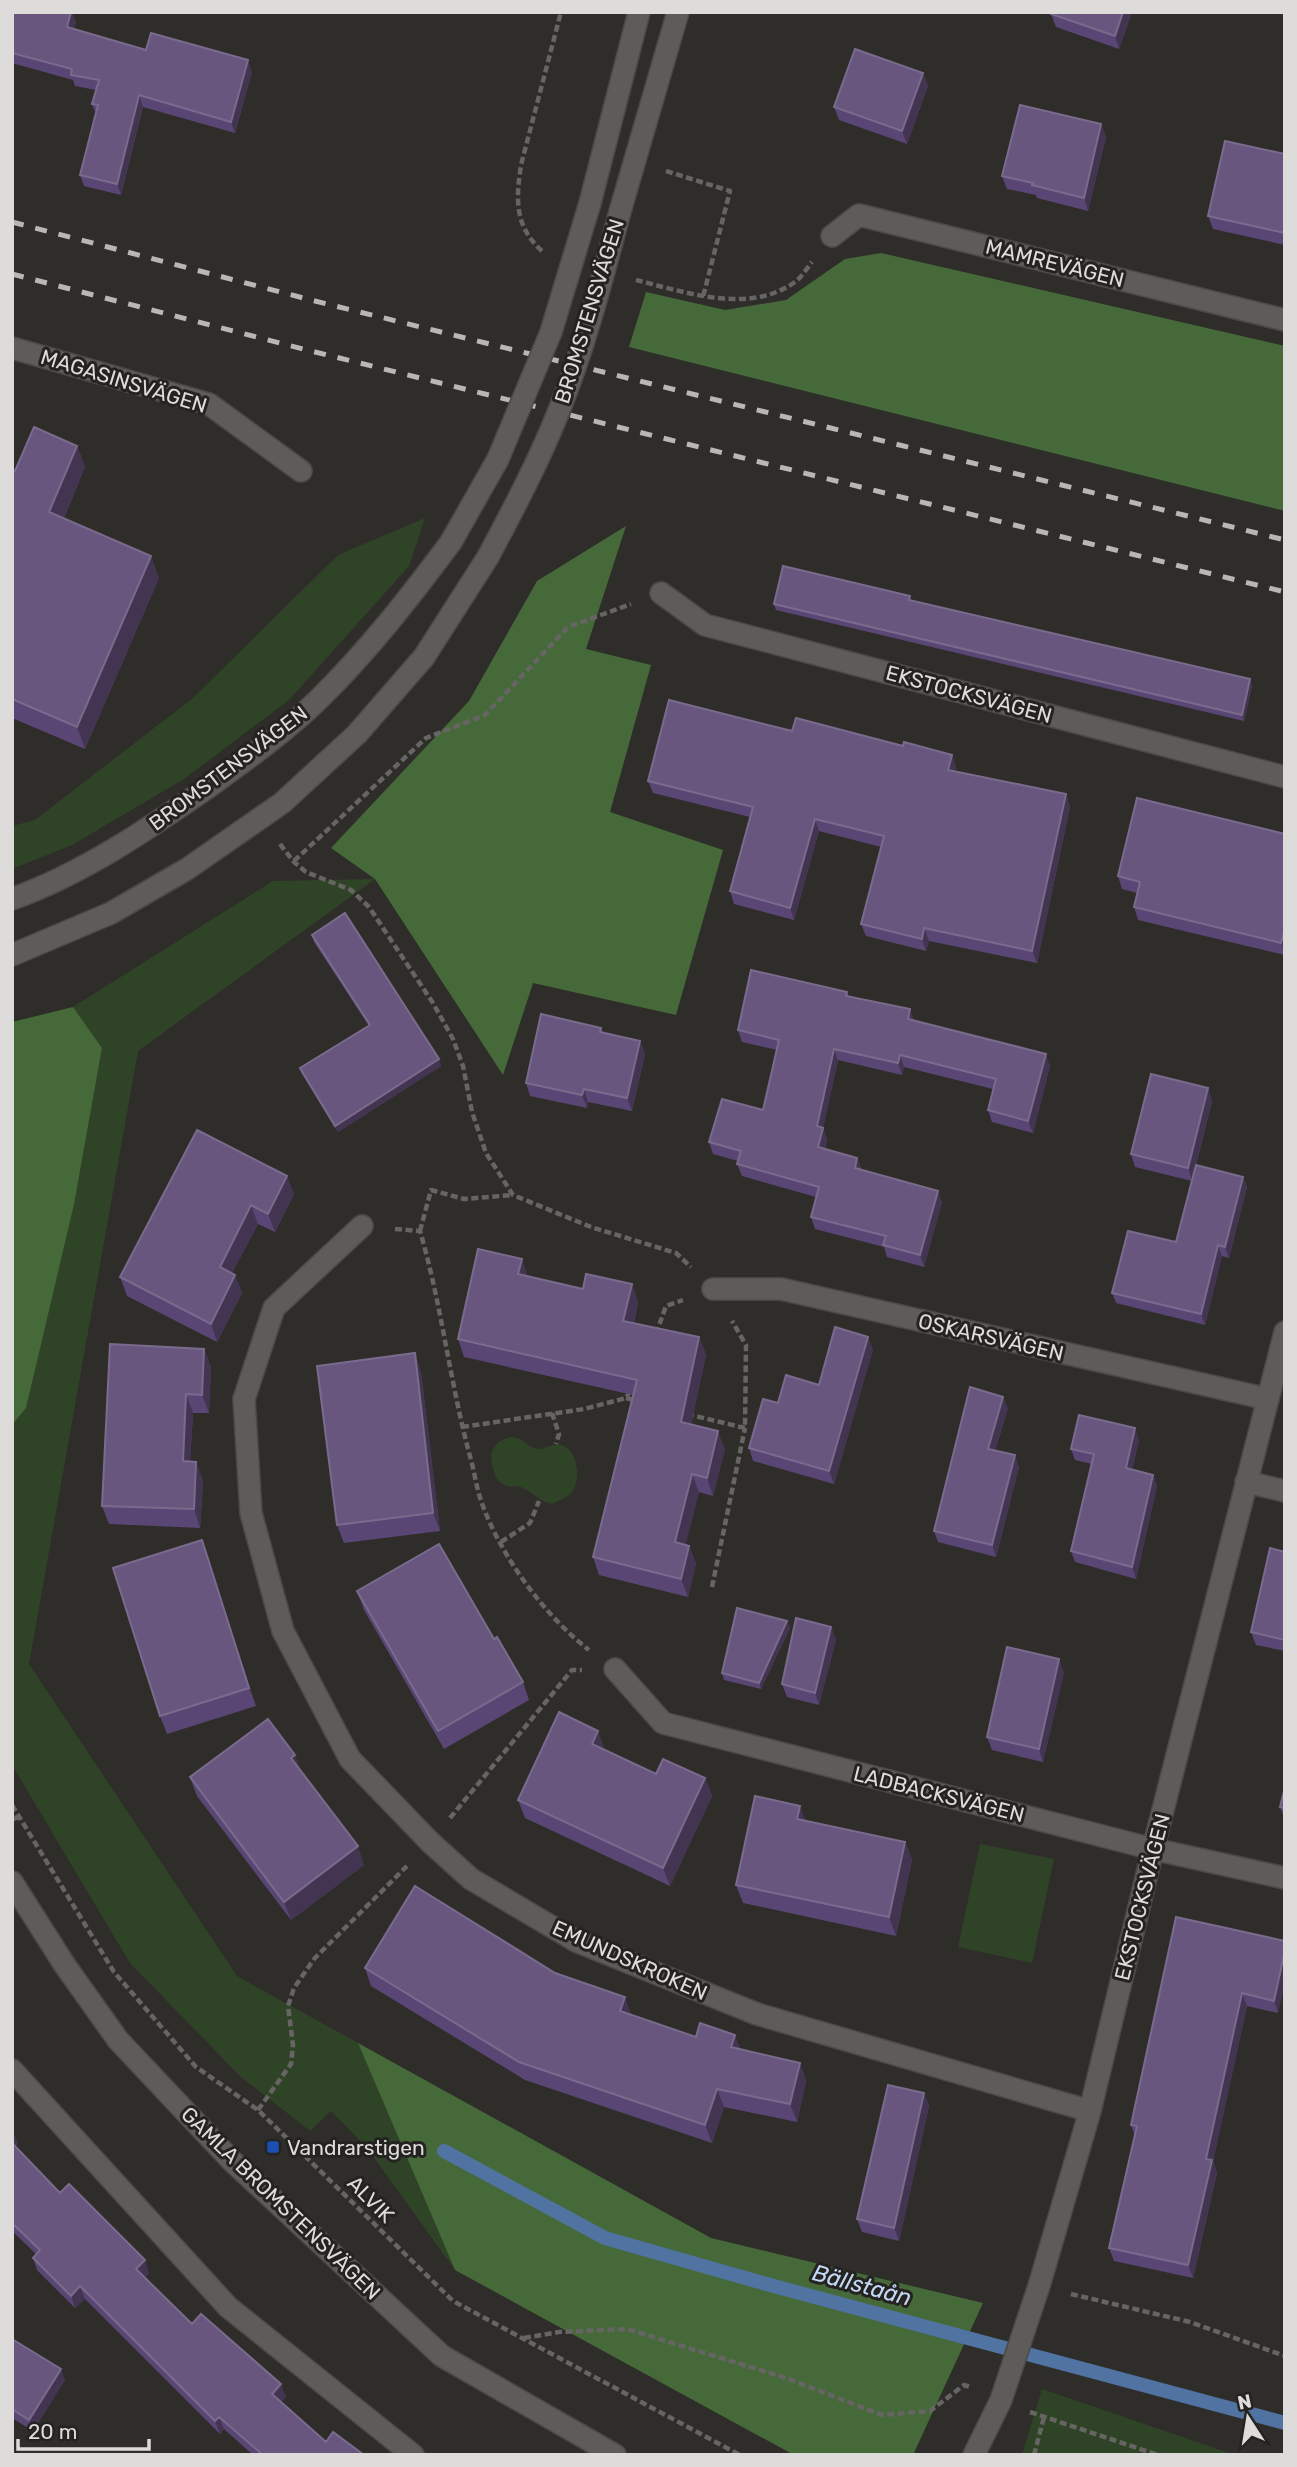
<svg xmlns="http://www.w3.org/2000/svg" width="1297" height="2467" viewBox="0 0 1297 2467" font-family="Rubik,sans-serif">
<rect width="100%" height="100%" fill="#2f2d2a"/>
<path fill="#2f4427" d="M 425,518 L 409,566 L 289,700 L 184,779 L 72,845 L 12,869 L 12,826 L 35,820 L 193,698 L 338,555 Z
M 375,879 L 138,1051 L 29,1664 L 237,1976 L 358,2043 L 455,2270 L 367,2148 L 331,2111 L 310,2131 L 240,2076 L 130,1963 L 12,1765 L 12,1425 L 26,1408 L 73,1204 L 102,1049 L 73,1007 L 273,881 Z
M 510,1437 C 526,1438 522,1444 534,1448 C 544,1452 551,1442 561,1445 C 578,1449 582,1481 571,1493 C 567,1498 557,1501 552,1504 C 539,1501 534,1493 523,1488 C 516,1484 513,1488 507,1486 C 493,1482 492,1464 491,1453 L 498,1442 Z
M 980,1844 L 1054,1859 L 1032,1963 L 958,1947 Z
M 1042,2389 L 1235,2455 L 1022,2455 Z"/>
<path fill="#466939" d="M 881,253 L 1285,346 L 1285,511 L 629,347 L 646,292 L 725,310 L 786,300 L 845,259 Z
M 626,526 L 586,649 L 651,665 L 610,812 L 723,850 L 676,1015 L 533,983 L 503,1075 L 375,879 L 331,848 L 469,701 L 537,581 Z
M 73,1007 L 102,1048 L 74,1204 L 26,1408 L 12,1425 L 12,1022 Z
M 358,2043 L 711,2238 L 983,2303 L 913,2455 L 794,2455 L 455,2270 Z"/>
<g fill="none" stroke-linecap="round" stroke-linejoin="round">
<path stroke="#5073a2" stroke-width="14" d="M 444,2151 L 605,2238 L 770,2285 L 1285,2423"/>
<g stroke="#4a4947" stroke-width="24">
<path id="lane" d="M 12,2070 L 228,2307 L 413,2455"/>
</g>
<g stroke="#4a4947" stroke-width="24">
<path id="street" d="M 832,236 L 859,215 L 1285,320
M 12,348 L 209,404 L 301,471
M 661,593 L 705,625 L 1285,777
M 362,1226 L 274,1308 L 244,1399 L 251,1513 L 283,1631 L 350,1759 L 430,1842 L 471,1879 L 576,1941 L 757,2014 L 1090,2111
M 713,1289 L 781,1289 L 1268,1399
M 1246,1482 L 1285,1491
M 615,1669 L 663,1723 L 1153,1849 L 1285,1878
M 12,1882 L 64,1964 L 118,2040 L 232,2161 L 442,2356 L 615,2455
M 974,2455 L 1001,2400 L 1039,2286 L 1090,2111 L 1153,1849 L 1285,1332"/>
</g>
<g stroke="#4a4947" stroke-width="24">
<path id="secondary" d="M 590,203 L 639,12
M 621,208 L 678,12
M 12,899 C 84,873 148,829 210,786 C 247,759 285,732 318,700 C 368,651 410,597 451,542
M 12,955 L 111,913 L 187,869 L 282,803 L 357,734 L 424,657 L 488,557"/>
</g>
<path stroke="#676563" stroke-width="4.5" stroke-dasharray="7 3.5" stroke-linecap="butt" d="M 666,171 L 730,191 L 703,297
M 542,251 C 514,226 516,199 521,165 L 561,12
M 636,280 C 685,292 749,315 795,282 C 801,278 807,268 812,262
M 280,844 L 294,862 L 306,872 L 351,890 L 369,907 L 433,1003 L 453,1039 L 463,1066 L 472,1112 L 486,1153 L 513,1195 L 591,1227 L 676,1253 L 691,1267
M 294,861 L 426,738 L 485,715 L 568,627 L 631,604
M 395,1229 L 420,1231 C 442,1306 450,1384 471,1460 C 475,1475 477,1491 483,1506 C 502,1558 546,1617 589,1650
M 420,1231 L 431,1190 L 464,1199 L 513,1195
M 656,1334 L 666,1306 L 683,1300
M 626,1398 L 638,1401
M 552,1413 L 559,1434 L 556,1444
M 687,1414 L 745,1428 L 746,1345 L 732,1321
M 462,1427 L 584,1409 L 626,1398 L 631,1390
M 501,1542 L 530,1523 L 539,1501
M 712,1587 L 745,1428
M 12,1805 L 114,1972 L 196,2067 L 258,2110 L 453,2301 L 740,2455
M 450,1818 L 572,1670 L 582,1670
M 12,1820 L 19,1816
M 258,2110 L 291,2064 L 293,2045 L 288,2006 L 294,1988 L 314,1959 L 407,1866
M 1071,2294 L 1190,2322 L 1285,2356
M 524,2338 L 559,2332 L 627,2329 L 786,2378 L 882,2415 L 930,2411 L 964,2385 L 970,2387
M 1030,2412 L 1158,2455
M 1034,2455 L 1044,2417"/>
<use href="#lane" stroke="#5e5b58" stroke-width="21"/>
<use href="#street" stroke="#5e5b58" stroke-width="21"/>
<use href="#secondary" stroke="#5e5b58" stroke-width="21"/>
<path stroke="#b8b7b5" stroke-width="5" stroke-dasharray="12 12" stroke-linecap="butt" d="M 12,222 L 311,300 L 1285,540
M 12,274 L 303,349 L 1285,592"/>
<g stroke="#4a4947" stroke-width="24" stroke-linecap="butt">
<path id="secondary-bridge" d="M 451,542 L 498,459 L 551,332 L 590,203
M 488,557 C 514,508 540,459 560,408 C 586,343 603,275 621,208"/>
</g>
<use href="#secondary-bridge" stroke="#5e5b58" stroke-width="21"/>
</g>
<path fill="#5a4674" d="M 12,12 L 76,22 L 74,29 L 146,50 L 252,72 L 235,133 L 143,107 L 121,195 L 84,186 L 80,175 L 96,114 L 92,104 L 96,90 L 75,86 L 73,80 L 12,63 Z
M 1132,12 L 1119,49 L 1056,27 L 1051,14 Z
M 923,73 L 928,86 L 907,144 L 839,120 L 834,107 Z
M 1101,124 L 1106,137 L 1088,211 L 1037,198 L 1036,195 L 1007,189 L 1002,176 Z
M 1285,154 L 1285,245 L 1213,229 L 1208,216 Z
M 77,446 L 85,467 L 64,518 L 159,578 L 85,749 L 12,718 L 12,470 L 15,471 Z
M 912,601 L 1250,679 L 1252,686 L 1244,721 L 776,610 L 774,604 Z
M 792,731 L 903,746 L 952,755 L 956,767 L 955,771 L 1066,794 L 1070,807 L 1037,963 L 929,941 L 926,951 L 866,936 L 861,924 L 881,847 L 819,831 L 794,920 L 734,904 L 730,891 L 750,817 L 653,793 L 648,781 Z
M 1285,834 L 1285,955 L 1138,920 L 1134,907 L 1137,893 L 1122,889 L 1118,876 Z
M 312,935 L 439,1059 L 441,1066 L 338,1132 L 302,1074 L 300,1068 L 369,1026 L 314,942 Z
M 847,992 L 849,996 L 914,1020 L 1050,1066 L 1033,1133 L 992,1122 L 988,1110 L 993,1089 L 904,1067 L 902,1075 L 838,1060 L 823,1128 L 827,1140 L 825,1149 L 857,1158 L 862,1170 L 942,1202 L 924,1267 L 887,1257 L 884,1247 L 815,1229 L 811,1217 L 816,1197 L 742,1176 L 737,1164 L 738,1161 L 713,1154 L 709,1142 L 763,1110 L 777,1050 L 742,1042 L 738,1030 Z
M 601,1028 L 603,1032 L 640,1041 L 645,1054 L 632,1111 L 588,1102 L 587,1108 L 530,1096 L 526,1083 Z
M 1208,1088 L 1212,1101 L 1196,1165 L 1243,1177 L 1247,1187 L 1229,1258 L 1222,1256 L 1205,1325 L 1116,1303 L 1112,1293 L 1176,1242 L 1192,1181 L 1135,1167 L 1131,1154 Z
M 197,1130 L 294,1194 L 275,1232 L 258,1224 L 232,1273 L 235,1275 L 242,1293 L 217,1342 L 127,1296 L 120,1277 Z
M 528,1276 L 583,1289 L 632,1284 L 638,1302 L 634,1323 L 699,1337 L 706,1355 L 691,1424 L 725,1449 L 713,1496 L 699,1492 L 685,1545 L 689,1546 L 696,1564 L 688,1597 L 599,1575 L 593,1557 L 633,1395 L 464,1357 L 458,1339 Z
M 204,1349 L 211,1368 L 209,1413 L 193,1413 L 190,1462 L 196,1462 L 203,1481 L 200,1528 L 109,1524 L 102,1506 Z
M 873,1349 L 834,1484 L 753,1461 L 749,1448 L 778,1403 L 819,1385 Z
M 421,1372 L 440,1531 L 344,1543 L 337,1525 Z
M 1008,1408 L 995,1451 L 1019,1467 L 996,1557 L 938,1542 L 934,1531 Z
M 1139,1440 L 1132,1470 L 1153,1475 L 1157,1486 L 1136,1579 L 1075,1562 L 1071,1551 L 1092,1464 L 1075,1460 L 1071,1449 Z
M 1285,1552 L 1285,1651 L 1256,1645 L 1251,1632 Z
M 208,1558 L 256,1706 L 167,1734 L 160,1716 Z
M 357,1591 L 494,1639 L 523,1682 L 529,1700 L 444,1749 L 364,1610 Z
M 787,1621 L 790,1628 L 761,1689 L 724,1680 L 722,1673 Z
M 831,1627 L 836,1640 L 819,1705 L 787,1697 L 782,1684 Z
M 1064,1672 L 1043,1762 L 992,1750 L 987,1737 Z
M 605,1750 L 656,1774 L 705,1778 L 712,1796 L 670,1886 L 525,1818 L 518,1800 Z
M 190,1777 L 364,1865 L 291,1920 L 197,1796 Z
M 1285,1787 L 1285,1820 L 1280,1807 Z
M 905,1842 L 912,1860 L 896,1936 L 743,1903 L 736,1885 Z
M 1285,1941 L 1278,2013 L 1247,2006 L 1213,2161 L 1217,2173 L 1193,2278 L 1114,2261 L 1109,2248 L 1135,2136 L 1131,2125 Z
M 365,1968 L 555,1973 L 631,2015 L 696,2037 L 741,2050 L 800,2063 L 806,2081 L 797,2122 L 724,2107 L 712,2143 L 525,2080 L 371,1986 Z
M 924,2093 L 929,2106 L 899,2241 L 862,2232 L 857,2219 Z
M 12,2130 L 18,2144 L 15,2146 L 60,2193 L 149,2273 L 144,2278 L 192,2324 L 286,2397 L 281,2402 L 326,2442 L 364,2455 L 253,2455 L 224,2429 L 220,2434 L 85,2299 L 75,2308 L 37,2270 L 33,2258 L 36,2254 L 12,2231 Z
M 12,2339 L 65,2380 L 33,2431 L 12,2418 Z"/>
<path fill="#433552" d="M 71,12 L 72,12 L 76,22 L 71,39 L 67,27 Z
M 1123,12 L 1132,12 L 1119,49 L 1115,36 Z
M 248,60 L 252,72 L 235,133 L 231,122 Z
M 923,73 L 928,86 L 907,144 L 902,131 Z
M 139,95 L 143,107 L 121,195 L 117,184 Z
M 1101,124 L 1106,137 L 1088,211 L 1084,198 Z
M 77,446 L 85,467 L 57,534 L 49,512 Z
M 151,556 L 159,578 L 85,749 L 77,727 Z
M 1250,679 L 1252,686 L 1244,721 L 1242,715 Z
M 952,755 L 956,767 L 953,782 L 948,770 Z
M 1066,794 L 1070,807 L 1037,963 L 1032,951 Z
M 815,819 L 819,831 L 794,920 L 790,908 Z
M 924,928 L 929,941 L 926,951 L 922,939 Z
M 1285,929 L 1285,952 L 1281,943 Z
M 910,1009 L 914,1020 L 908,1019 Z
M 640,1041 L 645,1054 L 632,1111 L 627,1098 Z
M 834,1049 L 838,1060 L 823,1128 L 827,1140 L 822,1158 L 818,1147 L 817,1126 Z
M 1046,1054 L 1050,1066 L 1033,1133 L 1028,1121 Z
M 900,1055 L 904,1067 L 902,1075 L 898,1063 Z
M 439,1059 L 441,1066 L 338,1132 L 335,1126 Z
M 1208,1088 L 1212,1101 L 1192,1181 L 1188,1168 Z
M 584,1089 L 588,1102 L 587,1108 L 582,1095 Z
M 857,1158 L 862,1170 L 855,1168 Z
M 287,1176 L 294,1194 L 275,1232 L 268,1214 Z
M 1243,1177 L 1247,1187 L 1229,1258 L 1225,1247 Z
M 938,1191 L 942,1202 L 924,1267 L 920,1255 Z
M 251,1205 L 258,1224 L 226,1285 L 220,1267 Z
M 1218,1245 L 1222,1256 L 1205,1325 L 1201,1314 Z
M 522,1259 L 528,1277 L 518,1274 Z
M 235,1275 L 242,1293 L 217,1342 L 211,1324 Z
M 632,1284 L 638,1302 L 630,1339 L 623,1321 Z
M 699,1337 L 706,1355 L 688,1440 L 681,1422 Z
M 868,1337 L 873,1349 L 834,1484 L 829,1471 Z
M 204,1349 L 211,1368 L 209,1413 L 202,1395 Z
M 415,1353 L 421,1372 L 440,1531 L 433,1513 Z
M 186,1394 L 193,1413 L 189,1480 L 183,1461 Z
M 1003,1397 L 1008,1408 L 992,1460 L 988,1449 Z
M 1135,1428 L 1139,1440 L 1130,1480 L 1126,1468 Z
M 718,1431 L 725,1449 L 713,1496 L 707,1478 Z
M 1015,1455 L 1019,1467 L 996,1557 L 992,1545 Z
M 196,1462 L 203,1481 L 200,1528 L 194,1509 Z
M 692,1474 L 699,1492 L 682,1560 L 675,1542 Z
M 1153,1475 L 1157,1486 L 1136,1579 L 1132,1567 Z
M 202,1540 L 208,1558 L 256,1706 L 249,1688 Z
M 689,1546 L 696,1564 L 688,1597 L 681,1579 Z
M 787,1621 L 790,1628 L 761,1689 L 759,1683 Z
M 831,1627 L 836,1640 L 819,1705 L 815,1693 Z
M 1059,1659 L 1064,1672 L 1043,1762 L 1039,1749 Z
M 598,1731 L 605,1750 L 592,1744 Z
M 295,1755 L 302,1773 L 291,1758 Z
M 705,1778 L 712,1796 L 670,1886 L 663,1868 Z
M 800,1806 L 807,1824 L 797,1819 Z
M 905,1842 L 912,1860 L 896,1936 L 889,1917 Z
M 358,1846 L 364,1865 L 291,1920 L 284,1902 Z
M 1285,1950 L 1285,1984 L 1278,2013 L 1274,2001 Z
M 1242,1993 L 1247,2006 L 1213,2161 L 1217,2173 L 1193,2278 L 1188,2265 L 1206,2159 Z
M 625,1997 L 631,2015 L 620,2011 Z
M 735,2035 L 742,2053 L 731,2047 Z
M 800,2063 L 806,2081 L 797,2122 L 790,2104 Z
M 717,2089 L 724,2107 L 712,2143 L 705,2125 Z
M 924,2093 L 929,2106 L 899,2241 L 894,2228 Z
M 13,2131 L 18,2144 L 12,2148 L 12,2132 Z
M 145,2260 L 149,2273 L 140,2282 L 136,2269 Z
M 80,2286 L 85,2299 L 75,2308 L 71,2296 Z
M 61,2369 L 65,2380 L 33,2431 L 29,2420 Z
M 281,2384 L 286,2397 L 277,2407 L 272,2394 Z
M 219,2417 L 224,2429 L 220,2434 L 215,2421 Z"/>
<path fill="#68567f" stroke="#7a6b8d" stroke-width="2" d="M 12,12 L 71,12 L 67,27 L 146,50 L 151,33 L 248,60 L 231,122 L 139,95 L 117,184 L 80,175 L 98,105 L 92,104 L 99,80 L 71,75 L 72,69 L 12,53 Z
M 1052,12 L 1123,12 L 1115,36 L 1051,14 Z
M 855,49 L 923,73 L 902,131 L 834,107 Z
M 1020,105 L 1101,124 L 1084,198 L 1032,185 L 1033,183 L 1002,176 Z
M 1225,141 L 1285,154 L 1285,233 L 1208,216 Z
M 34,427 L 77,446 L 49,512 L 151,556 L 77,727 L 12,699 L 12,470 L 15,471 Z
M 783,566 L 910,596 L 909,600 L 1250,679 L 1242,715 L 774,604 Z
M 669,700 L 792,731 L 796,718 L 903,746 L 904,742 L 952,755 L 948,770 L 1066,794 L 1032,951 L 924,928 L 922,939 L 861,924 L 884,836 L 815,819 L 790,908 L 730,891 L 753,807 L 648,781 Z
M 1137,798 L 1285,834 L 1285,929 L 1281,943 L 1134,907 L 1140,882 L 1118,876 Z
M 345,913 L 439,1059 L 335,1126 L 300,1068 L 370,1025 L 312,935 Z
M 751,970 L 847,992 L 846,996 L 910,1009 L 908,1019 L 1046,1054 L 1028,1121 L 988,1110 L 996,1079 L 900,1055 L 898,1063 L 834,1049 L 817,1126 L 823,1128 L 818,1147 L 857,1158 L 855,1168 L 938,1191 L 920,1255 L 883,1245 L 886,1236 L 811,1217 L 819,1187 L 737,1164 L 741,1151 L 709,1142 L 722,1099 L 763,1110 L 779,1040 L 738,1030 Z
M 541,1014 L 601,1028 L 600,1032 L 640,1041 L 627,1098 L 584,1089 L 582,1095 L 526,1083 Z
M 1151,1074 L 1208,1088 L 1188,1168 L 1131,1154 Z
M 197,1130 L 287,1176 L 268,1214 L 251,1205 L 220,1267 L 235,1275 L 211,1324 L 120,1277 Z
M 1196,1165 L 1243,1177 L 1225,1247 L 1218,1245 L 1201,1314 L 1112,1293 L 1128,1231 L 1176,1242 Z
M 478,1249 L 522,1259 L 518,1274 L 583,1289 L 586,1274 L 632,1284 L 623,1321 L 699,1337 L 681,1422 L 718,1431 L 707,1478 L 692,1474 L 675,1542 L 689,1546 L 681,1579 L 593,1557 L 637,1380 L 458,1339 Z
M 835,1327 L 868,1337 L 829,1471 L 749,1448 L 763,1399 L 778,1403 L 786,1375 L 819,1385 Z
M 110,1344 L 204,1349 L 202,1395 L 186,1394 L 183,1461 L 196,1462 L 194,1509 L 102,1506 Z
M 415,1353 L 433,1513 L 337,1525 L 317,1366 Z
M 970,1387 L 1003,1397 L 988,1449 L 1015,1455 L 992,1545 L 934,1531 Z
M 1079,1415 L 1135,1428 L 1126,1468 L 1153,1475 L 1132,1567 L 1071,1551 L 1094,1454 L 1071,1449 Z
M 202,1540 L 249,1688 L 160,1716 L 113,1568 Z
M 439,1544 L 494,1639 L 497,1637 L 523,1682 L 438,1731 L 357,1591 Z
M 1270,1548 L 1285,1552 L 1285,1640 L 1251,1632 Z
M 737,1608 L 787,1621 L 759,1683 L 722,1673 Z
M 796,1618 L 831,1627 L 815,1693 L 782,1684 Z
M 1007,1647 L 1059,1659 L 1039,1749 L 987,1737 Z
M 559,1712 L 598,1731 L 592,1744 L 656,1774 L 663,1759 L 705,1778 L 663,1868 L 518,1800 Z
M 268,1719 L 295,1755 L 291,1758 L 358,1846 L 284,1902 L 190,1777 Z
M 1285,1787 L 1285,1808 L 1280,1807 Z
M 755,1796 L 800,1806 L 797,1819 L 905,1842 L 889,1917 L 736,1885 Z
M 415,1886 L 555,1973 L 625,1997 L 620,2011 L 696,2037 L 700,2023 L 735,2035 L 731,2047 L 800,2063 L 790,2104 L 717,2089 L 705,2125 L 519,2062 L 365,1968 Z
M 1176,1917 L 1285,1941 L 1285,1950 L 1274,2001 L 1242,1993 L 1206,2159 L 1212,2160 L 1188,2265 L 1109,2248 L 1137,2126 L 1131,2125 Z
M 888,2085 L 924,2093 L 894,2228 L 857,2219 Z
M 12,2143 L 60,2193 L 69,2184 L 145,2260 L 136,2269 L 192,2324 L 201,2314 L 281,2384 L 272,2394 L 326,2442 L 333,2432 L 364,2455 L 263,2455 L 219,2417 L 215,2421 L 80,2286 L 71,2296 L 33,2258 L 40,2250 L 12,2223 Z
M 12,2339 L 61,2369 L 29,2420 L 12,2409 Z"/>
<rect fill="#1a4fb4" stroke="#252321" stroke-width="2.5" x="266" y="2140" width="14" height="14" rx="3.5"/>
<g text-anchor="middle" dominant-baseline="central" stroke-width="6" stroke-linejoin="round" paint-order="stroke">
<g font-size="21" fill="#dddcda" stroke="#252321">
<text transform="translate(1055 263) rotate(14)">MAMREVÄGEN</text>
<text transform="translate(589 311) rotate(-73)">BROMSTENSVÄGEN</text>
<text transform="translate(124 381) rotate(17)">MAGASINSVÄGEN</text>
<text transform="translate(969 694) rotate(15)">EKSTOCKSVÄGEN</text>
<text transform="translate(228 768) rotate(-37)">BROMSTENSVÄGEN</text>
<text transform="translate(991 1337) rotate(13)">OSKARSVÄGEN</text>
<text transform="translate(939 1794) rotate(14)">LADBACKSVÄGEN</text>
<text transform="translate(1142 1897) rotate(-76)">EKSTOCKSVÄGEN</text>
<text transform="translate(630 1960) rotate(24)">EMUNDSKROKEN</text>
<text transform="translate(371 2199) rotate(45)">ALVIK</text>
<text transform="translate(281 2203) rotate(44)">GAMLA BROMSTENSVÄGEN</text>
</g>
<g font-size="21" fill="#dddcda" stroke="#252321" text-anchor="start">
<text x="287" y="2147">Vandrarstigen</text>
</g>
<g font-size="23" font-style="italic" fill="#c3d8f4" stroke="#252321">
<text transform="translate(862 2285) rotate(15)">Bällstaån</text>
</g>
</g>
<rect width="1297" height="2467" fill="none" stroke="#dddcda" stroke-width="28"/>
<g transform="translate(1248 2418) rotate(348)" stroke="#252321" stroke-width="5" paint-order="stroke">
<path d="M0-5L12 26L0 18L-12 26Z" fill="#dddcda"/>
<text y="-10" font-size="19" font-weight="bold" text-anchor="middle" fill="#dddcda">N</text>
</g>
<path d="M18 2439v10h131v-10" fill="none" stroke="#dddcda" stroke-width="3.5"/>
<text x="28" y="2439" font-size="21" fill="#dddcda" stroke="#252321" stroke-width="5" paint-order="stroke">20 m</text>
</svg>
